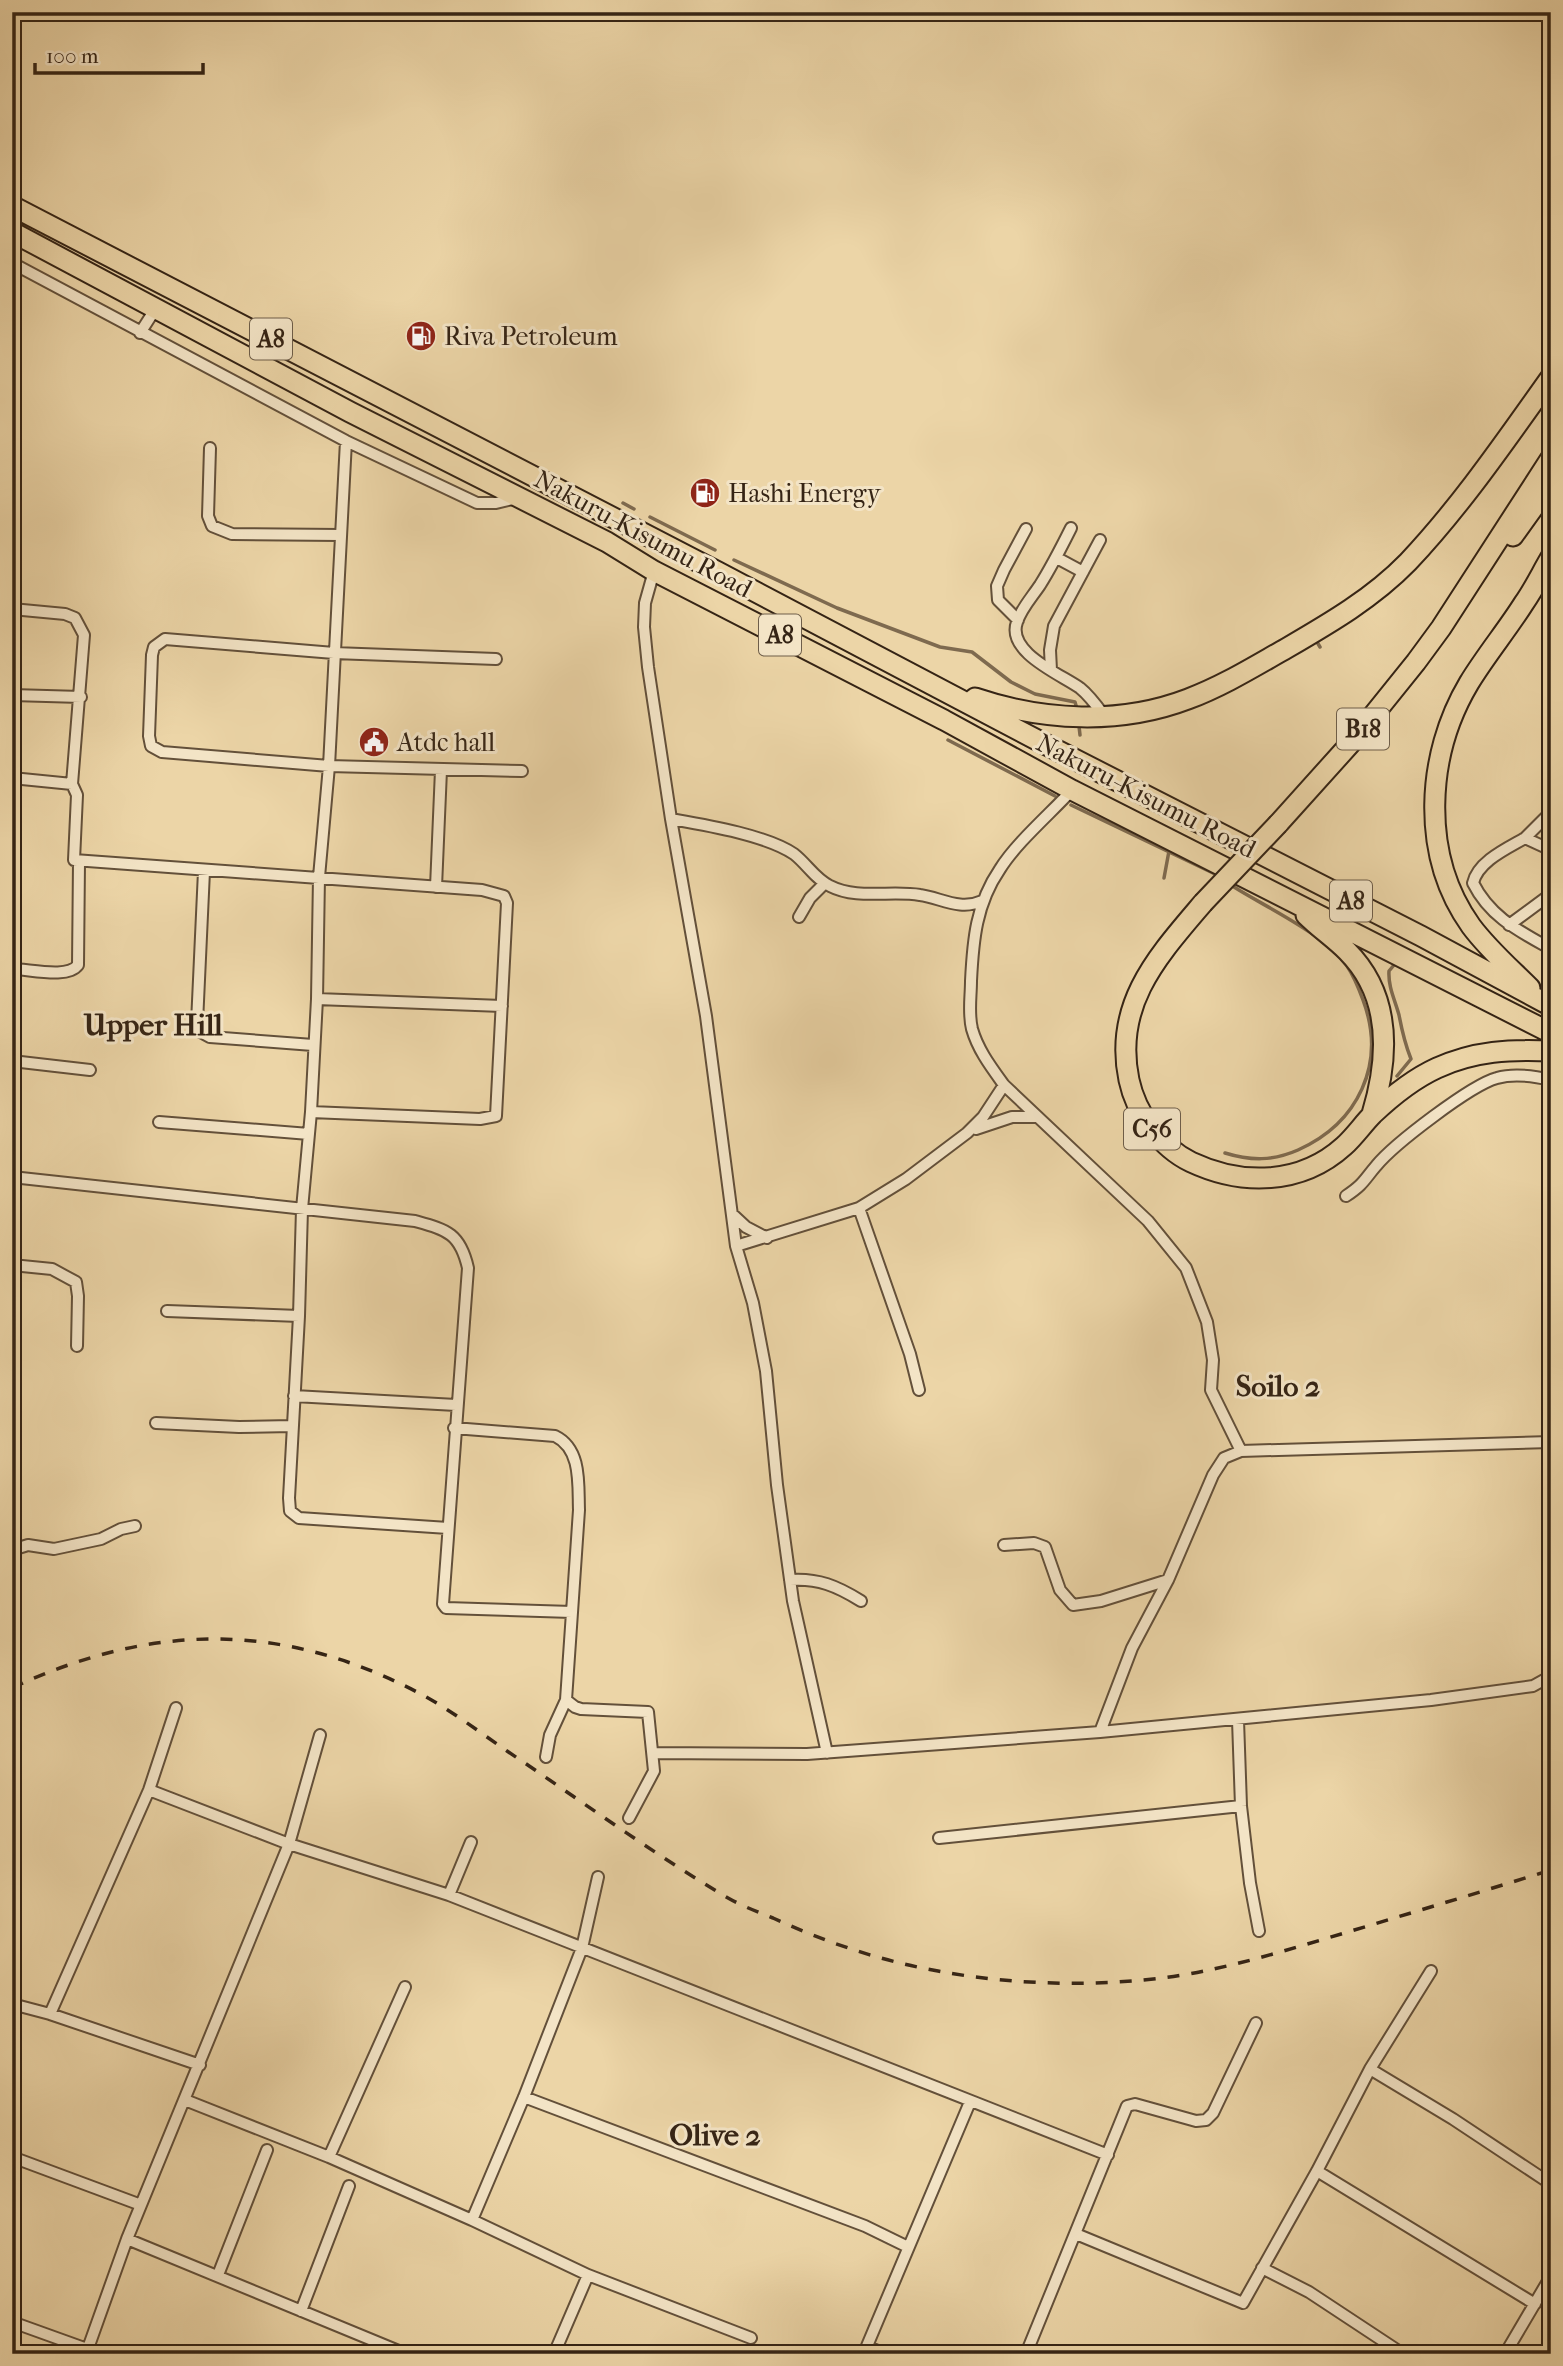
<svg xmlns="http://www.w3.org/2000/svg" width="1563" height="2366" viewBox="0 0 1563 2366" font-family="'IM FELL French Canon',serif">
<rect width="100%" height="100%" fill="#ecd5a7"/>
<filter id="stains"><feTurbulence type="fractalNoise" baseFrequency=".00286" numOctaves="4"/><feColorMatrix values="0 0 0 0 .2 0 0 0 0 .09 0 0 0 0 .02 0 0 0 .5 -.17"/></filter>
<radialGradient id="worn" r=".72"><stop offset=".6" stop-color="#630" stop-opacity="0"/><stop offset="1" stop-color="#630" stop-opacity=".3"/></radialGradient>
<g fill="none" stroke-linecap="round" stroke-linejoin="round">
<path stroke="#7e6a4f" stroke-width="3.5" d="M 623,503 L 634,509
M 650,517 L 715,550
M 734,560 L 837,608 L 940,647 L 972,652 L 1011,682 L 1035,694 L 1075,702 L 1077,709
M 1544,595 L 1551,596
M 1317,642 L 1320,647
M 1079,726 L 1080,735
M 948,740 L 1055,796
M 1071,805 L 1213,873
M 1164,878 L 1169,851
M 1394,965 L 1389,971 C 1388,987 1395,1000 1399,1015 C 1402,1031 1405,1044 1411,1059 L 1397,1076
M 1225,1153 C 1251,1161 1273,1161 1298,1150 C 1358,1123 1387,1064 1363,1000 C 1359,989 1354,976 1347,966 C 1323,933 1269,909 1234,887"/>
<g stroke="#63503a" stroke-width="14">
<path id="minor" d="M 12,263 L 346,441 L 477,503 L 496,503 L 517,498
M 140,333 L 156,308
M 346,441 L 329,766 L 319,877 L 317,999 L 311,1112 L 302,1209 L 299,1316 L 289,1498 L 290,1511 L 299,1518 L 448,1528
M 210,448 L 208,516 L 212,526 L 232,534 L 340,535
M 1071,528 C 1061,548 1052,566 1040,585 C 1032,597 1021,609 1017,622 C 1006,652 1060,674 1080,688 C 1090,696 1097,706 1105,717
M 1057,558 L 1083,572
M 654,571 L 645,603 L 644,627 L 648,667 L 671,819 L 706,1016 L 736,1246 L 753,1303 L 766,1371 L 777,1485 L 793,1601 L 827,1753
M 12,609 L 65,614 L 75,618 L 84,635 L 72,784 L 77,795 L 74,860 L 482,890 L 504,896 L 507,903 L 496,1116 L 480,1119 L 311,1112
M 1018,620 L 998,600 L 997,586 L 1004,570 L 1026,529
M 496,659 L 334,653 L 165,639 L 154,647 L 152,655 L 149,736 L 151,746 L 162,752 L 329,766 L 522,771
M 1051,670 L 1050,650 L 1054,626 L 1100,540
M 12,695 L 81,697
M 12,778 L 72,784
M 1072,790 C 1051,813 1016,843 1000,869 C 976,904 973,940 971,981 C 971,997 968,1013 972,1029 C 978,1050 991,1067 1004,1085 L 1148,1221 L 1186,1268 L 1207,1322 L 1213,1360 L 1211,1390 L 1241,1451
M 671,819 C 705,825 766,835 794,854 C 807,864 815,879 830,886 C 857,900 891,890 920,895 C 941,898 960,911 982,901
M 1525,838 L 1551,812
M 1551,850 L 1525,838 C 1508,848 1478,861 1473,883 C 1490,917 1519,931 1551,949
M 204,871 L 197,1023 L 199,1031 L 210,1037 L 313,1045
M 436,887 L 441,770
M 799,917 L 810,898 L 825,883
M 1509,925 L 1551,894
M 12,969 C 29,969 68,979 78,965 L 79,862
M 317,999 L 502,1006
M 12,1061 L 90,1070
M 159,1122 L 309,1134
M 976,1129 L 1012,1117 L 1038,1117
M 12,1177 L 415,1221 C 447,1230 460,1233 468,1268 L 443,1604 L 446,1608 L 572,1612
M 1346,1196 C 1364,1184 1364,1180 1376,1166 C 1394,1144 1471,1085 1497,1078 C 1514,1073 1534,1076 1551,1080
M 859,1208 L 910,1354 L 919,1390
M 732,1214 L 746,1227 L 767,1238
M 736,1246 L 859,1208 L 906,1179 L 967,1133 L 983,1117 L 1004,1085
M 12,1265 L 52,1269 L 76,1282 L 78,1296 L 77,1346
M 167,1311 L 299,1316
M 294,1396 L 456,1405
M 156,1423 L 239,1427 L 292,1426
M 454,1428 L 555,1436 C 582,1449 578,1485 579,1510 L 566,1700 L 550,1735 L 546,1757
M 1004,1545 L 1034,1543 L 1045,1547 L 1060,1590 L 1073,1605 L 1101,1601 L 1168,1580
M 12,1550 L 28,1545 L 54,1549 L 101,1539 L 121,1529 L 135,1526
M 790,1580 C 818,1578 837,1586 861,1601
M 566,1700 L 575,1707 L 581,1709 L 648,1712 L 654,1771 L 629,1818
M 1238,1720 L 1241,1806 L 1250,1883 L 1259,1931
M 1100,1732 L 1132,1648 L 1168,1580 L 1213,1475 L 1224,1458 L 1241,1451 L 1551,1442
M 653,1753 L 807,1754 L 1100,1732 L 1431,1700 L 1533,1686 L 1551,1676
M 149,1790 L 289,1844 L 449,1895 L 1108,2155
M 939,1838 L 1241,1806
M 449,1895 L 471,1842
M 12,2004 L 50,2014 L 200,2065
M 50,2014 L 149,1790 L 176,1708
M 1370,2069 L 1453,2119 L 1551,2184
M 524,2097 L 865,2226 L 908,2247
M 185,2100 L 329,2157 L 472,2220 L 588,2275 L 751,2338
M 12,2157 L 141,2205
M 329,2157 L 405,1987
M 1317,2171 L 1535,2304
M 472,2220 L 524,2097 L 582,1948 L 598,1877
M 1076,2234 L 1243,2303 L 1317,2171 L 1370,2069 L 1431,1971
M 127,2239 L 406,2354
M 1262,2268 L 1309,2292 L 1403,2354
M 218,2275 L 267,2150
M 301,2311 L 349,2186
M 12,2322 L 101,2354
M 86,2354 L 127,2239 L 289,1844 L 320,1735
M 554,2354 L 588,2275
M 884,2354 L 867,2346 L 970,2102
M 1026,2354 L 1127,2106 L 1135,2104 L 1196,2121 L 1206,2120 L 1213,2113 L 1256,2023
M 1505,2354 L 1551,2276"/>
</g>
<g stroke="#352415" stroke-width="23">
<path id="trunk" d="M 12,206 L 718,572 L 1039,741 L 1421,936 L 1551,1006
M 12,232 L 350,412 L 607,542 L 654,571 L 944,720 L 1072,790 L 1551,1033
M 1513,536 L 1551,483
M 975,698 C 1043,721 1120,725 1188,699 C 1223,686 1255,666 1287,648 C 1330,623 1373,598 1408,562 C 1461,506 1506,440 1551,377
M 1278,824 L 1350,744 L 1416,662 L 1441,628 L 1551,458
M 1203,903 C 1158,956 1113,1004 1129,1080 C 1136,1113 1160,1147 1191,1162 C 1242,1186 1301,1185 1344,1146 C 1355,1136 1363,1124 1373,1114 C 1392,1096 1413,1079 1437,1068 C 1474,1051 1511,1049 1551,1051
M 1306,915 C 1319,928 1334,938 1347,951 C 1392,996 1389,1058 1372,1114
M 1530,988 C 1510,968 1488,949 1471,926 C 1420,855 1426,755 1469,683 C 1486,655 1507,630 1524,603 C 1534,589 1542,572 1551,557"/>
</g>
<use href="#minor" stroke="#f3e4c6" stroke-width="10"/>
<use href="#trunk" stroke="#ecd5a7" stroke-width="19"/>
<path stroke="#352415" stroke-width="3.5" stroke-dasharray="12 12" stroke-linecap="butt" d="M 12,1688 C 151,1623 280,1621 417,1692 C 448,1708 478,1731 507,1751 C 580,1800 652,1853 728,1898 C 742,1906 758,1912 773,1918 C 825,1942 881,1961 938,1971 C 1022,1987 1125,1988 1209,1970 C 1247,1962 1284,1951 1321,1940 C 1398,1917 1474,1894 1551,1870"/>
<g stroke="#352415" stroke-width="23" stroke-linecap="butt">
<path id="trunk-bridge" d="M 1203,903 L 1278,824"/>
</g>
<use href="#trunk-bridge" stroke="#ecd5a7" stroke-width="19"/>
</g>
<defs>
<g id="fuel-disc" transform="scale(1.575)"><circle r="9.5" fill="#8f2418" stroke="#f3e4c6"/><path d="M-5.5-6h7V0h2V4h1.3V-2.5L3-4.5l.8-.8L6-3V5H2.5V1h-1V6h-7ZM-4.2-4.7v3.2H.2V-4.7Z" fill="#fff"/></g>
<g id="civic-disc" transform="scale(1.575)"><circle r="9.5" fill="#8f2418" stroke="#f3e4c6"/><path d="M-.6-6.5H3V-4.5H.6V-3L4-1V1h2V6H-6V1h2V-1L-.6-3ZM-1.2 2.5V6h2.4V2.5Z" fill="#fff"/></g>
</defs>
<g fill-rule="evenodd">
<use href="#fuel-disc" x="421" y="336"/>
<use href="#fuel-disc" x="705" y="493"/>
<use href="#civic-disc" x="374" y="742"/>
</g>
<g text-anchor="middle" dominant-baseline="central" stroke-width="6" stroke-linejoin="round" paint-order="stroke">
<g fill="#f3e4c6" stroke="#6e5e4a" stroke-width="2">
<rect x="250" y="318.5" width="42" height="41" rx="5"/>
<rect x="759" y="614.5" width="42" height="41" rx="5"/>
<rect x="1337" y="708.5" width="52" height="41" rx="5"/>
<rect x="1330" y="880.5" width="42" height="41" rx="5"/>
<rect x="1124" y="1108.5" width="56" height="41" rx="5"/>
</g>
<g font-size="24" font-weight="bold" fill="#352415">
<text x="271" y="339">A8</text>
<text x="780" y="635">A8</text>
<text x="1363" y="729">B18</text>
<text x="1351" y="901">A8</text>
<text x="1152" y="1129">C56</text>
</g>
<g font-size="26" fill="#352415" stroke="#f3e4c6" text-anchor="start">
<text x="444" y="336">Riva Petroleum</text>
<text x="728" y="493">Hashi Energy</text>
<text x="397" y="742">Atdc hall</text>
</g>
<g font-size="26" fill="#352415" stroke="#f3e4c6">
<text transform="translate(643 534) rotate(28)">Nakuru-Kisumu Road</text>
<text transform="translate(1146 796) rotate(27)">Nakuru-Kisumu Road</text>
</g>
<g font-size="30" font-weight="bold" fill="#352415" stroke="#f3e4c6">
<text x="153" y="1025">Upper Hill</text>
<text x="1278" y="1386">Soilo 2</text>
<text x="715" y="2135">Olive 2</text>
</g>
</g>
<rect width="1563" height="2366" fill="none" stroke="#ecd5a7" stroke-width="42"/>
<rect x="14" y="14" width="1535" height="2338" fill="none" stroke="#352415" stroke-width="3.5"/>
<rect x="21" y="21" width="1521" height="2324" fill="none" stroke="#352415" stroke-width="2"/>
<path d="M35 63v10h168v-10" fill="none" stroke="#352415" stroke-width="3.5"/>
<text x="46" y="63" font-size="21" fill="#352415" stroke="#f3e4c6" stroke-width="5" paint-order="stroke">100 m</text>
<rect width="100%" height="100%" filter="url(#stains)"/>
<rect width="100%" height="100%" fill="url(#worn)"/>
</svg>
